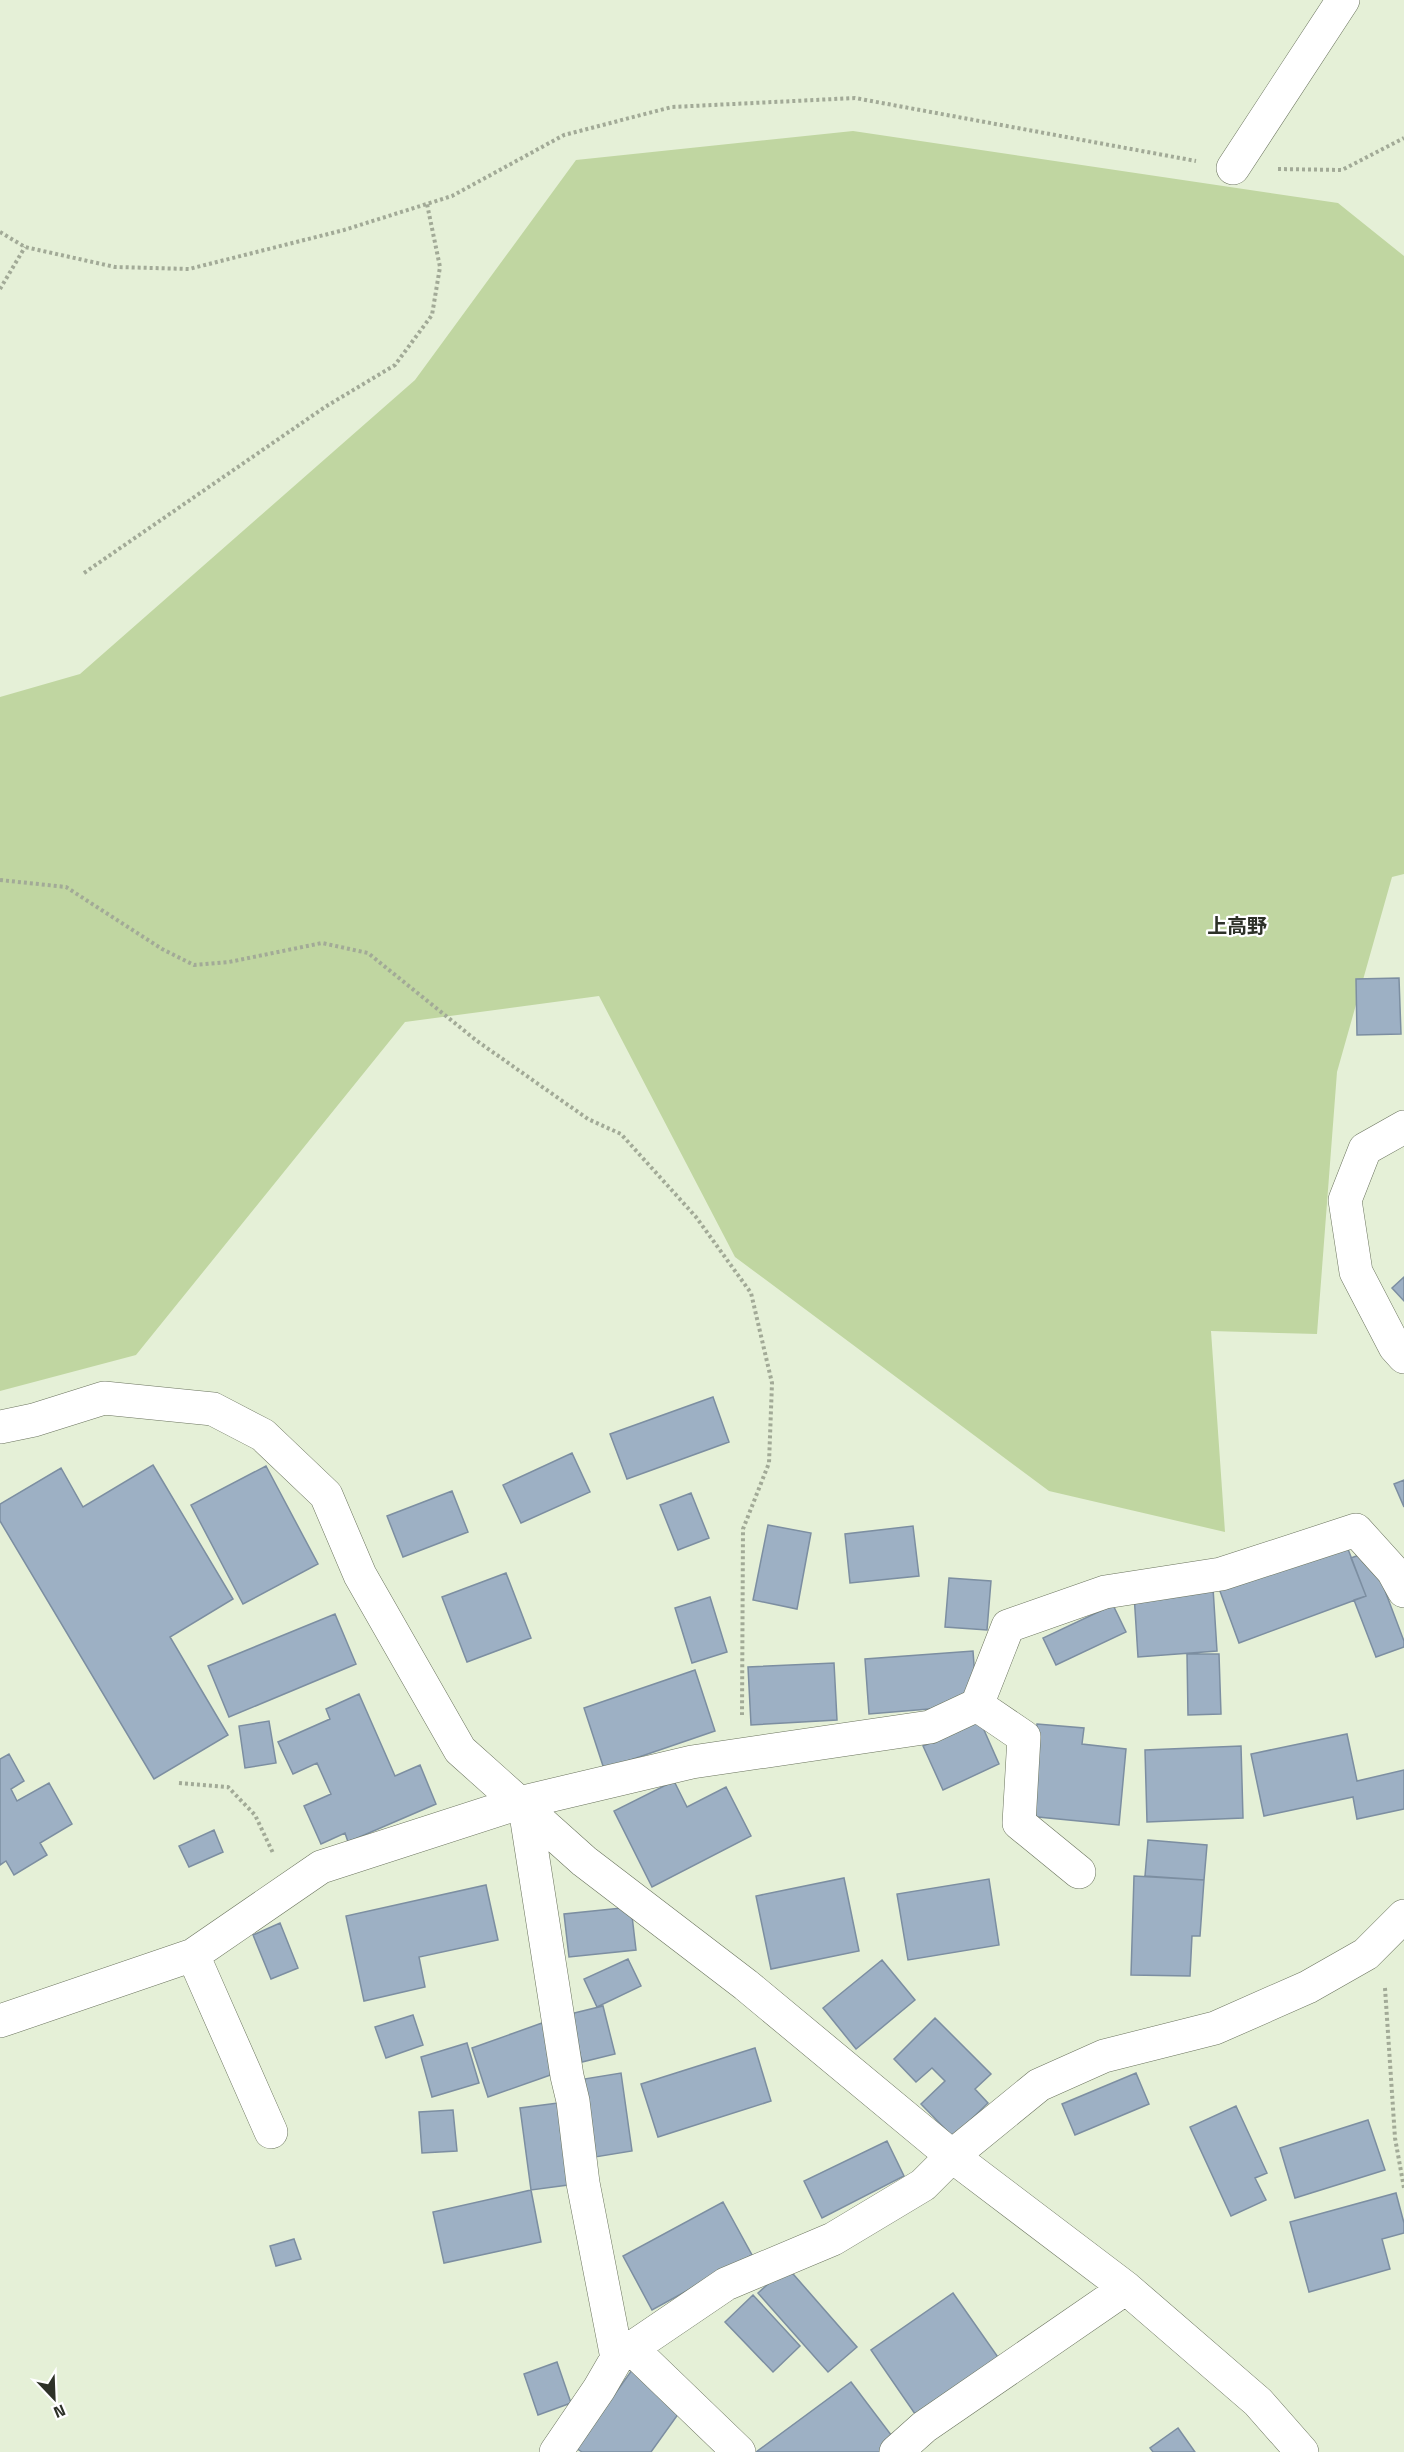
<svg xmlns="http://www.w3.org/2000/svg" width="1404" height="2452" viewBox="0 0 1404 2452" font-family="'Titillium Web','Noto Sans JP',sans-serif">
<rect width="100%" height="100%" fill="#e5f0d7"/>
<path fill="#c0d6a1" d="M 853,131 L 1338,203 L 1404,256 L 1404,874 L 1392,877 L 1337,1072 L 1317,1334 L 1211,1331 L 1225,1532 L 1049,1491 L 735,1257 L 599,996 L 405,1022 L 136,1355 L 0,1391 L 0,697 L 80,674 L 415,380 L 576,160 Z"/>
<path fill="#9db0c4" stroke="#7c8ea1" stroke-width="1.5" d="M 1399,978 L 1401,1034 L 1357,1035 L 1356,979 Z
M 1404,1277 L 1404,1301 L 1392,1288 Z
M 713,1397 L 729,1442 L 627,1479 L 610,1434 Z
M 572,1453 L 590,1492 L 521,1523 L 503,1485 Z
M 153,1465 L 233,1599 L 170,1637 L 228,1735 L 154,1779 L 0,1521 L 0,1504 L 61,1468 L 83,1507 Z
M 266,1466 L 318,1564 L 243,1604 L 191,1505 Z
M 1404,1480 L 1404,1507 L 1394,1484 Z
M 452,1491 L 468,1532 L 403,1557 L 387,1516 Z
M 691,1493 L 709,1538 L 678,1550 L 660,1505 Z
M 768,1525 L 811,1533 L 797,1609 L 753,1600 Z
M 913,1526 L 919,1576 L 850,1583 L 845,1534 Z
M 1343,1536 L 1366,1596 L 1239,1643 L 1217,1583 Z
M 1370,1551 L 1404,1641 L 1404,1647 L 1376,1657 L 1354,1600 L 1366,1596 L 1351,1558 Z
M 506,1573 L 531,1638 L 467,1662 L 442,1597 Z
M 949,1578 L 991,1581 L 987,1630 L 945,1627 Z
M 1213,1588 L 1217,1651 L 1138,1657 L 1134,1594 Z
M 710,1597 L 727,1652 L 692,1663 L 675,1608 Z
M 1113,1605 L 1126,1632 L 1056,1665 L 1043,1638 Z
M 335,1614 L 356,1664 L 229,1717 L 208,1666 Z
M 973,1651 L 977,1705 L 869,1714 L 865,1659 Z
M 1187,1654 L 1219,1654 L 1221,1714 L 1188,1715 Z
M 834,1663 L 837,1720 L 751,1725 L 748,1667 Z
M 695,1670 L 715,1731 L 604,1769 L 584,1708 Z
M 359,1694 L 395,1776 L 420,1765 L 436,1804 L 348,1842 L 345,1833 L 321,1844 L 304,1806 L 331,1794 L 317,1763 L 293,1774 L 278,1742 L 330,1719 L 326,1709 Z
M 269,1721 L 276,1763 L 245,1768 L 239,1726 Z
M 980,1721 L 999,1764 L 943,1790 L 923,1746 Z
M 1037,1724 L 1084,1728 L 1082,1744 L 1126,1749 L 1119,1825 L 1028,1816 Z
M 1347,1734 L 1357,1781 L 1404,1770 L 1404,1809 L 1357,1819 L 1353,1797 L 1264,1816 L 1251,1754 Z
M 1241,1746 L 1243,1818 L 1147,1822 L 1145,1750 Z
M 9,1754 L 24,1781 L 11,1789 L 17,1801 L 49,1783 L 72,1824 L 40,1843 L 47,1855 L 14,1875 L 6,1861 L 0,1865 L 0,1759 Z
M 674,1781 L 687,1807 L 726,1787 L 751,1836 L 652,1887 L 614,1811 Z
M 214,1830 L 223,1852 L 189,1867 L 179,1846 Z
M 1148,1840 L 1207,1845 L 1204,1880 L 1145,1876 Z
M 1134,1876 L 1204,1880 L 1200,1936 L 1192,1936 L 1190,1976 L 1131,1975 Z
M 844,1878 L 859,1951 L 771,1969 L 756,1896 Z
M 989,1879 L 999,1945 L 908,1960 L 897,1894 Z
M 486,1885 L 498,1940 L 419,1957 L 425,1987 L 364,2001 L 346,1916 Z
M 631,1907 L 636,1950 L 569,1957 L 564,1914 Z
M 280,1923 L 298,1968 L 271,1979 L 253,1935 Z
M 628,1959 L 641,1986 L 597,2007 L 584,1979 Z
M 882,1960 L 915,2000 L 856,2049 L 823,2008 Z
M 603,2006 L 615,2054 L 582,2062 L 570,2014 Z
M 413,2015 L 423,2045 L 386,2058 L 375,2027 Z
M 935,2018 L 991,2074 L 975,2089 L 988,2103 L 953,2137 L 921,2104 L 945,2081 L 932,2068 L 916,2082 L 894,2059 Z
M 542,2023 L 559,2072 L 488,2097 L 472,2048 Z
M 467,2043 L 479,2083 L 432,2097 L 421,2057 Z
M 755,2048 L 771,2101 L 658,2137 L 641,2084 Z
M 621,2073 L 632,2151 L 589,2158 L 578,2080 Z
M 1136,2073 L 1149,2104 L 1075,2135 L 1062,2104 Z
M 573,2101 L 583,2183 L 531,2190 L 520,2108 Z
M 1236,2106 L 1267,2173 L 1255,2178 L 1266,2200 L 1231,2216 L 1190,2127 Z
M 453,2110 L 457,2151 L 422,2153 L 419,2112 Z
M 1368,2120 L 1385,2170 L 1295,2198 L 1280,2148 Z
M 887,2141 L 904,2176 L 822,2218 L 804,2181 Z
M 531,2190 L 541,2242 L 444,2263 L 433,2212 Z
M 1396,2193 L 1404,2223 L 1404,2233 L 1382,2239 L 1390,2269 L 1309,2292 L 1290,2222 Z
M 723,2202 L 752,2255 L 652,2310 L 623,2256 Z
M 294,2239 L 301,2259 L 276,2266 L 270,2246 Z
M 787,2267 L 857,2347 L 828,2372 L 758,2293 Z
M 953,2293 L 1007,2370 L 924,2427 L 871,2350 Z
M 753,2295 L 800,2346 L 773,2372 L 725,2322 Z
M 557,2362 L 571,2403 L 538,2415 L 524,2374 Z
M 632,2370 L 684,2406 L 651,2452 L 582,2452 L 576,2448 Z
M 851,2382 L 901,2448 L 896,2452 L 756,2452 Z
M 1178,2428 L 1195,2452 L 1153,2452 L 1150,2448 Z"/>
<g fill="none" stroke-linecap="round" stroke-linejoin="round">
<g stroke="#6a735d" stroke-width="34">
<path id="minor" d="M 1233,168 L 1343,0
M 1404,1127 L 1365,1149 L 1345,1200 L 1356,1272 L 1395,1347 L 1404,1357
M 0,1427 L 34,1420 L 104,1398 L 213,1409 L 263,1435 L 326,1495 L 360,1575 L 460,1750 L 584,1861 L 746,1985 L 952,2156 L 1126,2288 L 1258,2402 L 1302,2452
M 977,1705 L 1024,1737 L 1019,1823 L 1079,1872
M 525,1808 L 567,2076 L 573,2101 L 583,2183 L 617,2358 L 599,2389 L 556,2452
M 193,1955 L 271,2132
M 0,2021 L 193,1955 L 321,1867 L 519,1803 L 692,1762 L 930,1727 L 977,1705 L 1008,1626 L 1105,1592 L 1221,1574 L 1356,1530 L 1393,1571 L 1404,1591
M 630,2347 L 739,2452
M 617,2358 L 726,2284 L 833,2239 L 923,2185 L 952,2156 L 1039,2085 L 1104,2056 L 1215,2028 L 1308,1987 L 1366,1954 L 1404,1916
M 896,2452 L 924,2427 L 1126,2288"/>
</g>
<path stroke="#a2aa97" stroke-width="4" stroke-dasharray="3 3" stroke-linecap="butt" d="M 1278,169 L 1342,170 L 1404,138
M 0,232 L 25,247 L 115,267 L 189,269 L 344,230 L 452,196 L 564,135 L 672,107 L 855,98 L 1196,161
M 0,289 L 25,247
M 84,573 L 325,407 L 395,365 L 432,315 L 440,267 L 427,204
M 0,880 L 66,887 L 162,949 L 194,965 L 229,962 L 322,943 L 368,953 L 477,1041 L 588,1119 L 621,1134 L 696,1217 L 751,1293 L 772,1383 L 769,1463 L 743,1529 L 742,1715
M 179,1783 L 228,1787 L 255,1815 L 273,1853
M 1385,1988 L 1395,2138 L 1404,2188"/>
<use href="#minor" stroke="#fff" stroke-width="33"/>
</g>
<g text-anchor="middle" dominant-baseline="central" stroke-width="4.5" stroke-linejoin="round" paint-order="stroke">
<g font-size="20" font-weight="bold" fill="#2d3128" stroke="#fff">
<text x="1237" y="925">上高野</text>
</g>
</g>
<g transform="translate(54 2398) rotate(157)" stroke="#ffffff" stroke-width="4.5" paint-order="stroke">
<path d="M0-4.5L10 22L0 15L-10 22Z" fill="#2d3128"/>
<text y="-9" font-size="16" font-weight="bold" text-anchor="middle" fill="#2d3128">N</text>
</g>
</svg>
